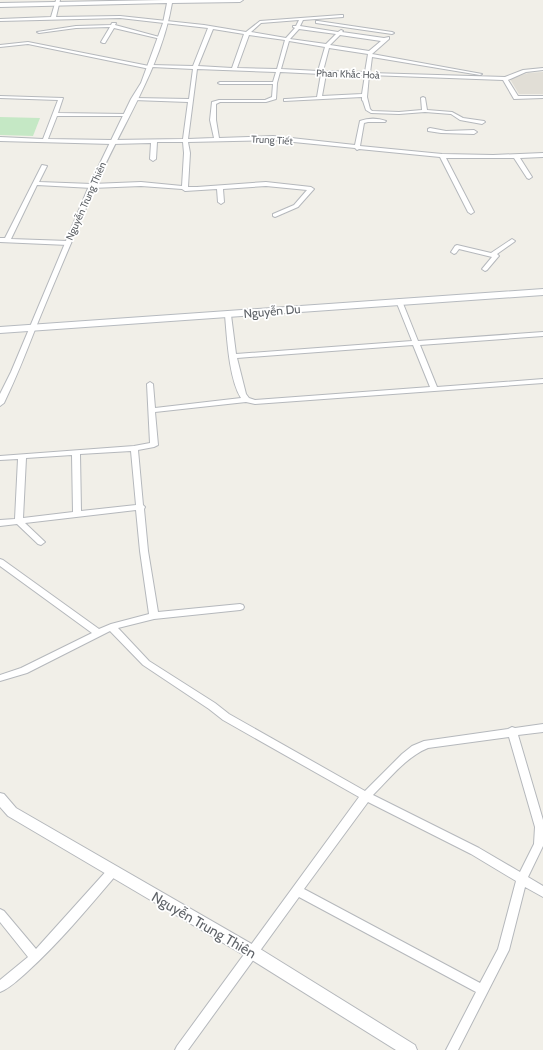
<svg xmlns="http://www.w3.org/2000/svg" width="543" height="1050" viewBox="0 0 543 1050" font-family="Cabin,sans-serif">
<rect width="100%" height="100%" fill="#f1efe8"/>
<path fill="#e1ded6" d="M 543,72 L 543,94 L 519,94 L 510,79 L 528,73 Z"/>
<path fill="#c5e8c5" d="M 0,117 L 40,118 L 33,136 L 0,135 Z"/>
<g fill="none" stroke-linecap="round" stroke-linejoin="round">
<g stroke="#b5b8bc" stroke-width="2">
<path id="minor" d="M 56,0 L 60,0 L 56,17 L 120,16 L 204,25 L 246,32 L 260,21 L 341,15 L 343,15 L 343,17 L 303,20 L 300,26 L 338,32 L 341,30 L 343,31 L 342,32 L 384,38 L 389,37 L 389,39 L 372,54 L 482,74 L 480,75 L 372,57 L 370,73 L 505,77 L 523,70 L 543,68 L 543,70 L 526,72 L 508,80 L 518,96 L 543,96 L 543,98 L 514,99 L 503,80 L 369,75 L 367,97 L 370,109 L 372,111 L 399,112 L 422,110 L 421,98 L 423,97 L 425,98 L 427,110 L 452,112 L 463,118 L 484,121 L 485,122 L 482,124 L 460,120 L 451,114 L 425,112 L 399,114 L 371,113 L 366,110 L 363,101 L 362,100 L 362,97 L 284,101 L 284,99 L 286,99 L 317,97 L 321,74 L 280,72 L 277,83 L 276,99 L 266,102 L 220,102 L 216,104 L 216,120 L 219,138 L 273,136 L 355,145 L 360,121 C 368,118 378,118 386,121 L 385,122 L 368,122 L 364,123 L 360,146 L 442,154 L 493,155 L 543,153 L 543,157 L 520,158 L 532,177 L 529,179 L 527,178 L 514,158 L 446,158 L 474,212 L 471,214 L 468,212 L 440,157 L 359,149 L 357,150 L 355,148 L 273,140 L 188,142 L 190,153 L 188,187 L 197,187 L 266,182 L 311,187 L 314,189 L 298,207 L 275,217 L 273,216 L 273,214 L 294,205 L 307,190 L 266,186 L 223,189 L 224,202 L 221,204 L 218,202 L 217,189 L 185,191 L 182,189 L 141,186 L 92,188 L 37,185 L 11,239 L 68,241 L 71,243 L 68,245 L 0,242 L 0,238 L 5,238 L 42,165 L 47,166 L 39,182 L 92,184 L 141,182 L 182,186 L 184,153 L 183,142 L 157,142 L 156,159 L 153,161 L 150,159 L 151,143 L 112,144 L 0,141 L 0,137 L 43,139 L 58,100 L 0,98 L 0,96 L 63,98 L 58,113 L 126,114 L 128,115 L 126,116 L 57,116 L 48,139 L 112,140 L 183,139 L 188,102 L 134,100 L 132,99 L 134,98 L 189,99 L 193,69 L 152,67 L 150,69 L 28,44 L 0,47 L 0,45 L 28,42 L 149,66 L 151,65 L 193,66 L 208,28 L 120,18 L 0,21 L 0,19 L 51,17 ZM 299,20 L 296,26 L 293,26 L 293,27 L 295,28 L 286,38 L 251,32 L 261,23 ZM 213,29 L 244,34 L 232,68 L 198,66 ZM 299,29 L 336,34 L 326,44 L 290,39 ZM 249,35 L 285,40 L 277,69 L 237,68 ZM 340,35 L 381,41 L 369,51 L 330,45 ZM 289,41 L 325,47 L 318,71 L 281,69 ZM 329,48 L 368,54 L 365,72 L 323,71 ZM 197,69 L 276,72 L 273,82 L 220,82 L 218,83 L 220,84 L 273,84 L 272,97 L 265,100 L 219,100 L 212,102 L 210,120 L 214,138 L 188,139 ZM 326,74 L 365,75 L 362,94 L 322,96 Z
M 318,21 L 392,32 L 394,33 L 392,34 L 316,23 L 316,21 Z
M 112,23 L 116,23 L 115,25 L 163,38 L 161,39 L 114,28 L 105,43 L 103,43 L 101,42 L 110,27 L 76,28 L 39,33 L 37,32 L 76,26 L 111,25 Z
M 430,128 L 446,131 L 474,130 L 477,132 L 474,134 L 441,133 L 428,131 L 428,129 Z
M 512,239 L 515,241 L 514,242 L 497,254 L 499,256 L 498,257 L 487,270 L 485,271 L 482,269 L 492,257 L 459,249 L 456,253 L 454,254 L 451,252 L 455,246 L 457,245 L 491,253 Z
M 399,299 L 402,301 L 418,341 L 543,332 L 543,336 L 420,345 L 437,387 L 543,379 L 543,383 L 255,404 L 246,402 L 155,412 L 158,445 L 154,447 L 138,450 L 143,505 L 145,507 L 144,509 L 148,551 L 158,612 L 240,604 L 243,605 L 244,607 L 243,609 L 240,610 L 154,619 L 118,628 L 149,661 L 215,703 L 229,714 L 365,791 L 402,754 L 412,746 L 424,741 L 508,729 L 512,727 L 515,728 L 543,724 L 543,732 L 518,735 L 543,820 L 543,846 L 528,877 L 543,886 L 543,897 L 525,887 L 509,950 L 458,1050 L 446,1050 L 476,992 L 299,897 L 188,1050 L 175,1050 L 177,1046 L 359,797 L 223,720 L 209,709 L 143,665 L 110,631 L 27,673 L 0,681 L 0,675 L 21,668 L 92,633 L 0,566 L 0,559 L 3,560 L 99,629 L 111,624 L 149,614 L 140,551 L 136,510 L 25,523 L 45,542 L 41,545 L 38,544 L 17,524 L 0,526 L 0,520 L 15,519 L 18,459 L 0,460 L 0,456 L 134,446 L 150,443 L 147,384 L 150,382 L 153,384 L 155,408 L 241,398 C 229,379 227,338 225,315 L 226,314 L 230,314 L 231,315 L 236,354 L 412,341 L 396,301 ZM 413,345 L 430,387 L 255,400 L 249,398 L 246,394 L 237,358 ZM 131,451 L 136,505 L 81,511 L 80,454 ZM 72,455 L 73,512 L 23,518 L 26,458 ZM 509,737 L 535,827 L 534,844 L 520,872 L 479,848 L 373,795 C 390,778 406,757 428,748 ZM 368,802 L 471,854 L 516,881 L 498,949 L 480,983 L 304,889 Z
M 113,866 L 117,868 L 118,871 L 117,874 C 88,908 60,942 27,972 C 19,979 10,988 0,992 L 0,980 L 28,957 L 0,922 L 0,909 L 4,911 L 36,949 L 109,868 Z"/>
</g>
<g stroke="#b5b8bc" stroke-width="2">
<path id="tertiary" d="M 165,0 L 243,0 L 240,2 L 172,3 C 161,69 121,126 95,187 C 75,234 55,280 36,327 C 26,353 16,378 4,403 L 0,406 L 0,394 L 11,372 L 89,186 L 131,99 L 141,83 L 163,23 L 167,3 L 0,7 L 0,3 Z
M 0,793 L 4,794 L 16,808 L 257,947 L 415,1045 L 417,1050 L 396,1050 L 247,957 L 8,816 L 0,807 Z"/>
</g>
<g stroke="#b6babf" stroke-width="2">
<path id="secondary" d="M 543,289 L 543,295 L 0,333 L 0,327 Z"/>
</g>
<use href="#minor" fill="#fff" fill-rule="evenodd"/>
<use href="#tertiary" fill="#fff" fill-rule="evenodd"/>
<use href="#secondary" fill="#fff" fill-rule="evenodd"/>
</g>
<g text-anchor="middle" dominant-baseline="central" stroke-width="3.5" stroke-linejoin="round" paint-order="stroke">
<g font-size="10" fill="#5f6368" stroke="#fff">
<text transform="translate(348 74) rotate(2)">Phan Khắc Hoà</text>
<text transform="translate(272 140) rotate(3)">Trung Tiết</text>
<text transform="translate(86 201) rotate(-66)">Nguyễn Trung Thiên</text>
</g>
<g font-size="12" fill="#5f6368" stroke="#fff">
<text transform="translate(272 311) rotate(-5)">Nguyễn Du</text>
</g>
<g font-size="14" fill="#5f6368" stroke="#fff">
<text transform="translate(204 925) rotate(30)">Nguyễn Trung Thiên</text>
</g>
</g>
</svg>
